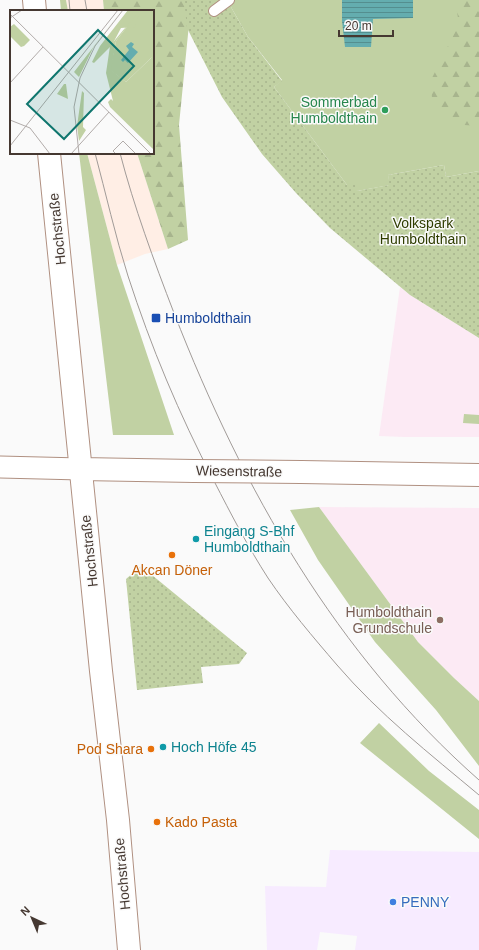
<svg xmlns="http://www.w3.org/2000/svg" width="479" height="950" viewBox="0 0 479 950" font-family="Arial,sans-serif">
<defs>
<pattern id="forest-firs" width="22" height="20" patternUnits="userSpaceOnUse"><rect width="22" height="20" fill="#c1d1a3"/><path d="M5 1l3.5 6h-7zM16 11l3.5 6h-7z" fill="#a7b48d"/></pattern>
<pattern id="park-dots" width="8" height="8" patternUnits="userSpaceOnUse"><rect width="8" height="8" fill="#c1d1a3"/><path d="M2 2h.1M6 6h.1" fill="none" stroke="#a7b48d" stroke-width="1.8" stroke-linecap="round"/></pattern>
<pattern id="water-rules" width="6" height="5" patternUnits="userSpaceOnUse"><rect width="6" height="5" fill="#64adaf"/><path d="M0 2.5h6" fill="none" stroke="#548e8f"/></pattern>
</defs>
<rect width="100%" height="100%" fill="#fafafa"/>
<path fill="#f7ebff" d="M 330,850 L 479,852 L 479,950 L 355,950 L 357,936 L 320,932 L 317,950 L 267,950 L 265,886 L 326,887 Z"/>
<path fill="#ffeee5" d="M 66,0 L 103,0 L 104,11 L 68,11 Z
M 87,153 L 137,153 L 168,249 L 145,254 L 117,265 Z"/>
<path fill="#fceaf4" d="M 400,287 L 410,295 L 479,338 L 479,437 L 404,437 L 379,436 Z
M 319,507 L 479,508 L 479,701 L 454,678 L 418,642 Z"/>
<path fill="#c1d1a3" d="M 60,0 L 66,0 L 68,11 L 61,11 Z
M 227,0 L 479,0 L 479,171 L 446,177 L 444,165 L 388,175 L 390,185 L 357,191 L 347,185 L 274,87 L 282,80 L 248,37 Z
M 79,153 L 87,153 L 117,265 L 174,435 L 113,435 Z
M 464,414 L 479,415 L 479,424 L 463,423 Z
M 319,507 L 418,642 L 454,678 L 479,701 L 479,766 L 436,710 L 375,642 L 318,560 L 290,510 Z
M 379,723 L 429,771 L 479,810 L 479,839 L 360,743 Z"/>
<path fill="url(#forest-firs)" d="M 103,0 L 190,0 L 191,4 L 179,125 L 188,240 L 168,249 L 137,153 L 153,153 L 153,11 L 104,11 Z
M 455,0 L 479,0 L 479,126 L 450,124 L 433,105 L 430,82 L 459,24 Z"/>
<path fill="url(#park-dots)" d="M 184,0 L 227,0 L 248,37 L 282,81 L 274,87 L 347,185 L 356,183 L 357,191 L 389,185 L 388,175 L 444,165 L 446,177 L 479,171 L 479,338 L 410,295 L 330,228 L 296,193 L 262,154 L 222,97 L 187,28 Z
M 141,566 L 247,653 L 239,664 L 201,667 L 203,683 L 137,690 L 126,579 Z"/>
<path fill="url(#water-rules)" d="M 342,0 L 413,0 L 413,18 L 373,19 L 371,47 L 345,47 L 342,21 Z"/>
<g fill="none" stroke-linecap="round" stroke-linejoin="round">
<g stroke="#b09081" stroke-width="12">
<path id="service" d="M 214,11 L 229,0"/>
</g>
<g stroke="#b09081" stroke-width="23">
<path id="minor" d="M 0,467 L 81,469"/>
</g>
<g stroke="#b09081" stroke-width="24">
<path id="tertiary" d="M 34,0 L 35,11
M 49,153 L 101,671 L 118,820 L 129,950
M 81,469 L 194,471
M 301,472 L 479,475"/>
</g>
<use href="#service" stroke="#fff" stroke-width="10"/>
<use href="#minor" stroke="#fff" stroke-width="21"/>
<use href="#tertiary" stroke="#fff" stroke-width="22"/>
<path stroke="#a19b98" stroke-width="1" d="M 69,0 L 70,11
M 85,0 L 87,11
M 95,153 C 106,194 115,235 128,276 C 151,347 179,414 214,481 C 231,514 248,547 268,578 C 289,609 313,637 337,665 C 379,714 430,754 479,795
M 120,153 C 134,207 154,261 174,313 C 243,490 336,654 479,780"/>
<g stroke="#b09081" stroke-width="24" stroke-linecap="butt">
<path id="tertiary-bridge" d="M 194,471 L 301,472"/>
</g>
<use href="#tertiary-bridge" stroke="#fff" stroke-width="22"/>
</g>
<circle fill="#2e9e5b" stroke="#fafafa" stroke-width="1.5" cx="385" cy="110" r="4"/>
<rect fill="#1a4fb4" stroke="#fafafa" stroke-width="1.5" x="151" y="313" width="10" height="10" rx="2"/>
<g fill="#0f9aa8" stroke="#fafafa" stroke-width="1.5">
<circle cx="196" cy="539" r="4"/>
<circle cx="163" cy="747" r="4"/>
</g>
<g fill="#e8710a" stroke="#fafafa" stroke-width="1.5">
<circle cx="172" cy="555" r="4"/>
<circle cx="151" cy="749" r="4"/>
<circle cx="157" cy="822" r="4"/>
</g>
<circle fill="#8d6e63" stroke="#fafafa" stroke-width="1.5" cx="440" cy="620" r="4"/>
<circle fill="#3f7fe0" stroke="#fafafa" stroke-width="1.5" cx="393" cy="902" r="4"/>
<g text-anchor="middle" dominant-baseline="central" stroke-width="3" stroke-linejoin="round" paint-order="stroke">
<g font-size="14" fill="#27864d" stroke="#fafafa" text-anchor="end">
<text x="377" y="102">Sommerbad<tspan x="377" dy="16">Humboldthain</tspan></text>
</g>
<g font-size="14" fill="#2f3d00" stroke="#fafafa">
<text x="423" y="223">Volkspark<tspan x="423" dy="16">Humboldthain</tspan></text>
</g>
<g font-size="14" fill="#453831" stroke="#fafafa">
<text transform="translate(57 229) rotate(-96)">Hochstraße</text>
<text transform="translate(239 471) rotate(1)">Wiesenstraße</text>
<text transform="translate(89 551) rotate(-96)">Hochstraße</text>
<text transform="translate(122 874) rotate(-95)">Hochstraße</text>
</g>
<g font-size="14" fill="#164399" stroke="#fafafa" text-anchor="start">
<text x="165" y="318">Humboldthain</text>
</g>
<g font-size="14" fill="#0d838f" stroke="#fafafa" text-anchor="start">
<text x="204" y="531">Eingang S-Bhf<tspan x="204" dy="16">Humboldthain</tspan></text>
<text x="171" y="747">Hoch Höfe 45</text>
</g>
<g font-size="14" fill="#c56008" stroke="#fafafa">
<text x="172" y="570">Akcan Döner</text>
<text x="143" y="749" text-anchor="end">Pod Shara</text>
<text x="165" y="822" text-anchor="start">Kado Pasta</text>
</g>
<g font-size="14" fill="#785e54" stroke="#fafafa" text-anchor="end">
<text x="432" y="612">Humboldthain<tspan x="432" dy="16">Grundschule</tspan></text>
</g>
<g font-size="14" fill="#366cbe" stroke="#fafafa" text-anchor="start">
<text x="401" y="902">PENNY</text>
</g>
</g>
<g transform="translate(10 10)">
<rect width="144" height="144" fill="#fafafa"/>
<path d="M 112,0 L 83,38 L 69,67 L 64,62 ZM 139,0 L 144,0 L 143,46 L 116,72 L 100,60 L 106,31 L 126,5 ZM 4,14 L 20,30 L 14,36 L 11,37 L 0,26 L 0,17 ZM 72,81 L 74,83 L 73,117 L 76,120 L 69,131 L 67,116 Z" fill="#c1d1a3"/>
<path d="M 118,0 L 142,0 L 143,2 L 136,2 L 135,7 L 128,6 L 125,17 L 111,18 L 102,35 L 84,53 L 82,52 L 90,36 Z" fill="#c1d1a3"/>
<path d="M 130,0 L 139,0 L 131,9 L 126,5 L 106,31 L 101,60 L 116,72 L 141,48 L 144,41 L 144,140 L 100,97 L 98,92 L 101,89 L 103,91 L 96,63 L 100,36 ZM 54,74 L 56,74 L 58,89 L 47,84 Z" fill="#c1d1a3"/>
<path d="M 121,32 L 124,34 L 122,37 L 128,42 L 118,53 L 115,50 L 113,52 L 111,50 L 119,40 L 116,36 Z" fill="#64adaf"/>
<path fill="none" stroke="#b2acaa" stroke-width="1" d="M 0,4 L 141,144M 0,8 L 12,0M 0,73 L 33,37M 0,110 L 20,118 L 40,144M 0,136 L 108,0M 61,144 L 99,102M 69,144 L 64,97 L 70,68 L 85,36 L 113,0M 106,144 L 103,141 L 113,131 L 126,144"/>
<path fill="#0f766e" fill-opacity="0.15" stroke="#0f766e" stroke-width="2" d="M 88,20 L 124,56 L 54,129 L 17,94 Z"/>
<rect width="144" height="144" fill="none" stroke="#453831" stroke-width="2"/>
</g>
<g transform="translate(32 918) rotate(316)" stroke="#fafafa" stroke-width="3" paint-order="stroke">
<path d="M0-3L7 15L0 10L-7 15Z" fill="#453831"/>
<text y="-6" font-size="11" font-weight="bold" text-anchor="middle" fill="#453831">N</text>
</g>
<path d="M339 30v6h54v-6" fill="none" stroke="#453831" stroke-width="2"/>
<text x="345" y="30" font-size="12" fill="#453831" stroke="#fafafa" stroke-width="3" paint-order="stroke">20 m</text>
</svg>
